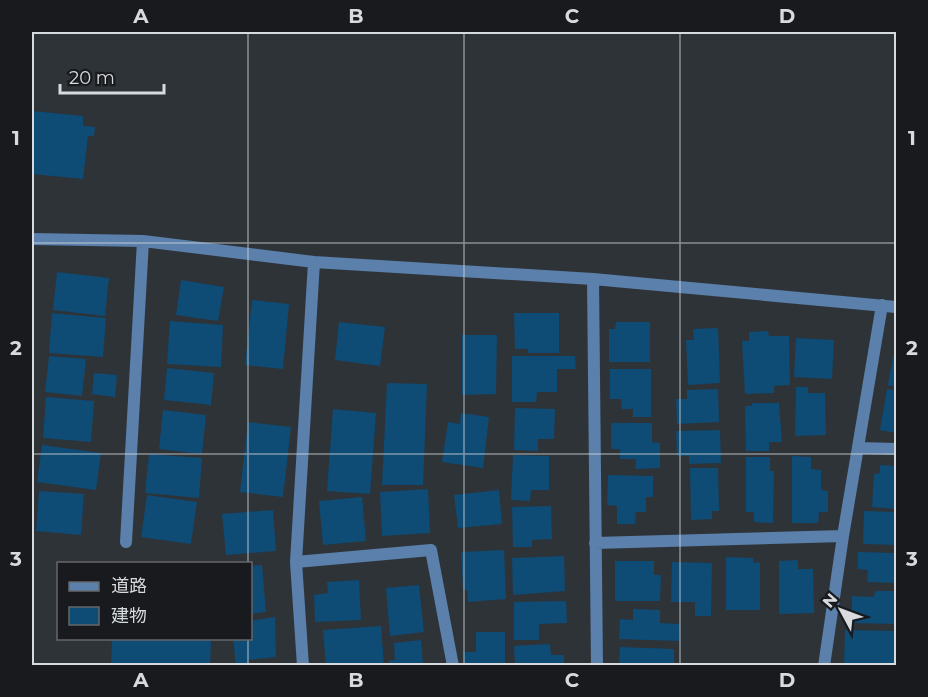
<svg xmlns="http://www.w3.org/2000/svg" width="928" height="697" viewBox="0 0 928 697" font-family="Montserrat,'Noto Sans JP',sans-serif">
<rect width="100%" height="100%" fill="#2e3338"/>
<path fill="#0e4b75" d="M 32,111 L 83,116 L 83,126 L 95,127 L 94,136 L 88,136 L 83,179 L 32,174 Z
M 57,272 L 109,278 L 105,316 L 53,310 Z
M 181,280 L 224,287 L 218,321 L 176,315 Z
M 252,300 L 289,304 L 283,369 L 245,365 Z
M 52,313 L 106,318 L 103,357 L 49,353 Z
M 514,313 L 559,313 L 559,353 L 528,353 L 528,349 L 515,349 Z
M 170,321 L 223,325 L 221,367 L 167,364 Z
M 339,322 L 385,327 L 380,366 L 335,360 Z
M 616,322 L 650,322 L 650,362 L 609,362 L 609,329 L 615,329 Z
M 718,328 L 720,383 L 688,385 L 686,340 L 694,340 L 693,329 Z
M 768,331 L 769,336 L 789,336 L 790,385 L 774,386 L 774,393 L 745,394 L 742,341 L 749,341 L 749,332 Z
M 462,335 L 497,335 L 496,394 L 462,395 Z
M 796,338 L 834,340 L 832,379 L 794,377 Z
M 49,356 L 86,359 L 82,396 L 45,392 Z
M 512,356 L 575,356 L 576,369 L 557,369 L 557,392 L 537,392 L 536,402 L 512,402 Z
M 893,356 L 896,357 L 896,387 L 888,385 Z
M 167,368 L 214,373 L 211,405 L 164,400 Z
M 610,369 L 651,369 L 651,417 L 633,417 L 633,409 L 622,409 L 621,399 L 610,399 Z
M 94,373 L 117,375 L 115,397 L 92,394 Z
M 387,383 L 427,384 L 423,485 L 382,485 Z
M 796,387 L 808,387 L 808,393 L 825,393 L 826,435 L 795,436 Z
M 718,389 L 719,422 L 677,424 L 676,399 L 687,399 L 687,390 Z
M 887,389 L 896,390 L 896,433 L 880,430 Z
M 46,397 L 94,401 L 91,442 L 43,438 Z
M 752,403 L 779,403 L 782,442 L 769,442 L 769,451 L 746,451 L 745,406 L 752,406 Z
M 515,408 L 555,409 L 554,439 L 538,439 L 538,451 L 514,450 Z
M 333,409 L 376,413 L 370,494 L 327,491 Z
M 163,410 L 206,415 L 202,454 L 159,449 Z
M 461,413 L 489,417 L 483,468 L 442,462 L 448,422 L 460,424 Z
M 248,422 L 291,427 L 283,497 L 240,492 Z
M 611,423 L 652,423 L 652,442 L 660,443 L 660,468 L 635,469 L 636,459 L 620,459 L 620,449 L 611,449 Z
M 720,430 L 721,463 L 689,464 L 689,456 L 677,456 L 676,431 Z
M 42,445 L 101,453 L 96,490 L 37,482 Z
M 149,454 L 202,458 L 199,498 L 145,493 Z
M 513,455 L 549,456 L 549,490 L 531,490 L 530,501 L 511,500 Z
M 792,456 L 811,457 L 811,469 L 821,470 L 821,490 L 828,491 L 828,512 L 819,512 L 818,523 L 792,523 Z
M 746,457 L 770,457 L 770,471 L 774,471 L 773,523 L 754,522 L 754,512 L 746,512 Z
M 880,465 L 896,466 L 896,509 L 872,507 L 874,474 L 880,473 Z
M 690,468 L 718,468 L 719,511 L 712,511 L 712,519 L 691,520 Z
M 608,475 L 653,476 L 653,497 L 646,497 L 646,512 L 636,512 L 635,524 L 617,524 L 617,506 L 607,505 Z
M 428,489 L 430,533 L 382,536 L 380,492 Z
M 499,490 L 502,524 L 458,528 L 454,495 Z
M 39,491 L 84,494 L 81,535 L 36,531 Z
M 147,495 L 197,502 L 191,544 L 141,537 Z
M 362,497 L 366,541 L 323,545 L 319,501 Z
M 551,506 L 552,539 L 532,540 L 532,547 L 513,547 L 512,507 Z
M 273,510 L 276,551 L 226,555 L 222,514 Z
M 864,511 L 896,512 L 896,545 L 863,544 Z
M 504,550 L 506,599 L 468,602 L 467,590 L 463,590 L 461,552 Z
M 858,552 L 896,553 L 896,583 L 867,582 L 868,570 L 858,569 Z
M 564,556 L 565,591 L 513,595 L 512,558 Z
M 726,557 L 753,558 L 753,563 L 760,562 L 760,610 L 726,610 Z
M 798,560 L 798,569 L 813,569 L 814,613 L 779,614 L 779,561 Z
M 615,561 L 654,561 L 654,575 L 661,575 L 660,601 L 615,601 Z
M 672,562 L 712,563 L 711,616 L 695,616 L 695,602 L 671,602 Z
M 262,565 L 266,612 L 250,614 L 250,566 Z
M 359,580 L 361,620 L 315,622 L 314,595 L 328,593 L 327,582 Z
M 419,585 L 424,632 L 390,636 L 386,588 Z
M 875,591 L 896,591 L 896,624 L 852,623 L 852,596 L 874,597 Z
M 566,601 L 567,623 L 539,624 L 539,640 L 514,640 L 514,602 Z
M 633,609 L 660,610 L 660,623 L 680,624 L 679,641 L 619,639 L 620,619 L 633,620 Z
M 275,617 L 276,657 L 248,660 L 248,666 L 236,666 L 233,638 L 250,638 L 250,621 Z
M 381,626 L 384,666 L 326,666 L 323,630 Z
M 845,630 L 896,631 L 895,666 L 844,666 Z
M 476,632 L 505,632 L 505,666 L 464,665 L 464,652 L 476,652 Z
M 112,638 L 211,638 L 210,666 L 111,666 Z
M 421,640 L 423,666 L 389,666 L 389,660 L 395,660 L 394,643 Z
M 550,644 L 551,655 L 564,655 L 564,666 L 515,666 L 514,646 Z
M 620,647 L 674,649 L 674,666 L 619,666 Z"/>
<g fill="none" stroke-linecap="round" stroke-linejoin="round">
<path stroke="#5a80ab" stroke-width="12" d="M 32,239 L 143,241 L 314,262 L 593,279 L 896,307
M 593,279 L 597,666
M 858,448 L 896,449
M 126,542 L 143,241
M 595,543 L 843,536
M 296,562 L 314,262
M 303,666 L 296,562 L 431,550 L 453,666
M 824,666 L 843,536 L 882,305"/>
</g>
<path fill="none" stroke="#d7dbde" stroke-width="1.5" stroke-opacity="0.55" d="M 248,32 L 248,564M 464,32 L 464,666M 680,32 L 680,666M 32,243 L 896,243M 32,454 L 896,454M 248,638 L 248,666"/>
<rect width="928" height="697" fill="none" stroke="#181a1d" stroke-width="66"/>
<rect x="57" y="562" width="195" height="78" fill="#181a1d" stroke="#64676a" stroke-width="1.5"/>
<rect x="69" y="582" width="30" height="9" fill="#5a80ab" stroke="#64676a" stroke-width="1.5"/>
<text x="111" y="592" font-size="18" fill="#d7dbde">道路</text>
<rect x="69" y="607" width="30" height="18" fill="#0e4b75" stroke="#64676a" stroke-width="1.5"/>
<text x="111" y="622" font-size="18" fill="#d7dbde">建物</text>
<g transform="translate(841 610) rotate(311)" stroke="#181a1d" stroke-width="4.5" paint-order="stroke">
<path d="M0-4.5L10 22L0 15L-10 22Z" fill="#d7dbde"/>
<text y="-9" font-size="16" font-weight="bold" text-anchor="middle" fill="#d7dbde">N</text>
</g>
<path d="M60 84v9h104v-9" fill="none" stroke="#d7dbde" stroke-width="3"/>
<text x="69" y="84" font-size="18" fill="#d7dbde" stroke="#181a1d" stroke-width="4.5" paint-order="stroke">20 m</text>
<rect x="33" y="33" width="862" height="631" fill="none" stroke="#d7dbde" stroke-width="2"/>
<g font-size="20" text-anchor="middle" font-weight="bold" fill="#d7dbde">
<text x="141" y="23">A</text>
<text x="356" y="23">B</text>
<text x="572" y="23">C</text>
<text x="787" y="23">D</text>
<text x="16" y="145">1</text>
<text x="912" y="145">1</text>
<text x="16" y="355">2</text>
<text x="912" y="355">2</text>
<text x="16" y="566">3</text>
<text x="912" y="566">3</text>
<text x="141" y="687">A</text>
<text x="356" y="687">B</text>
<text x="572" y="687">C</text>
<text x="787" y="687">D</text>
</g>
</svg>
